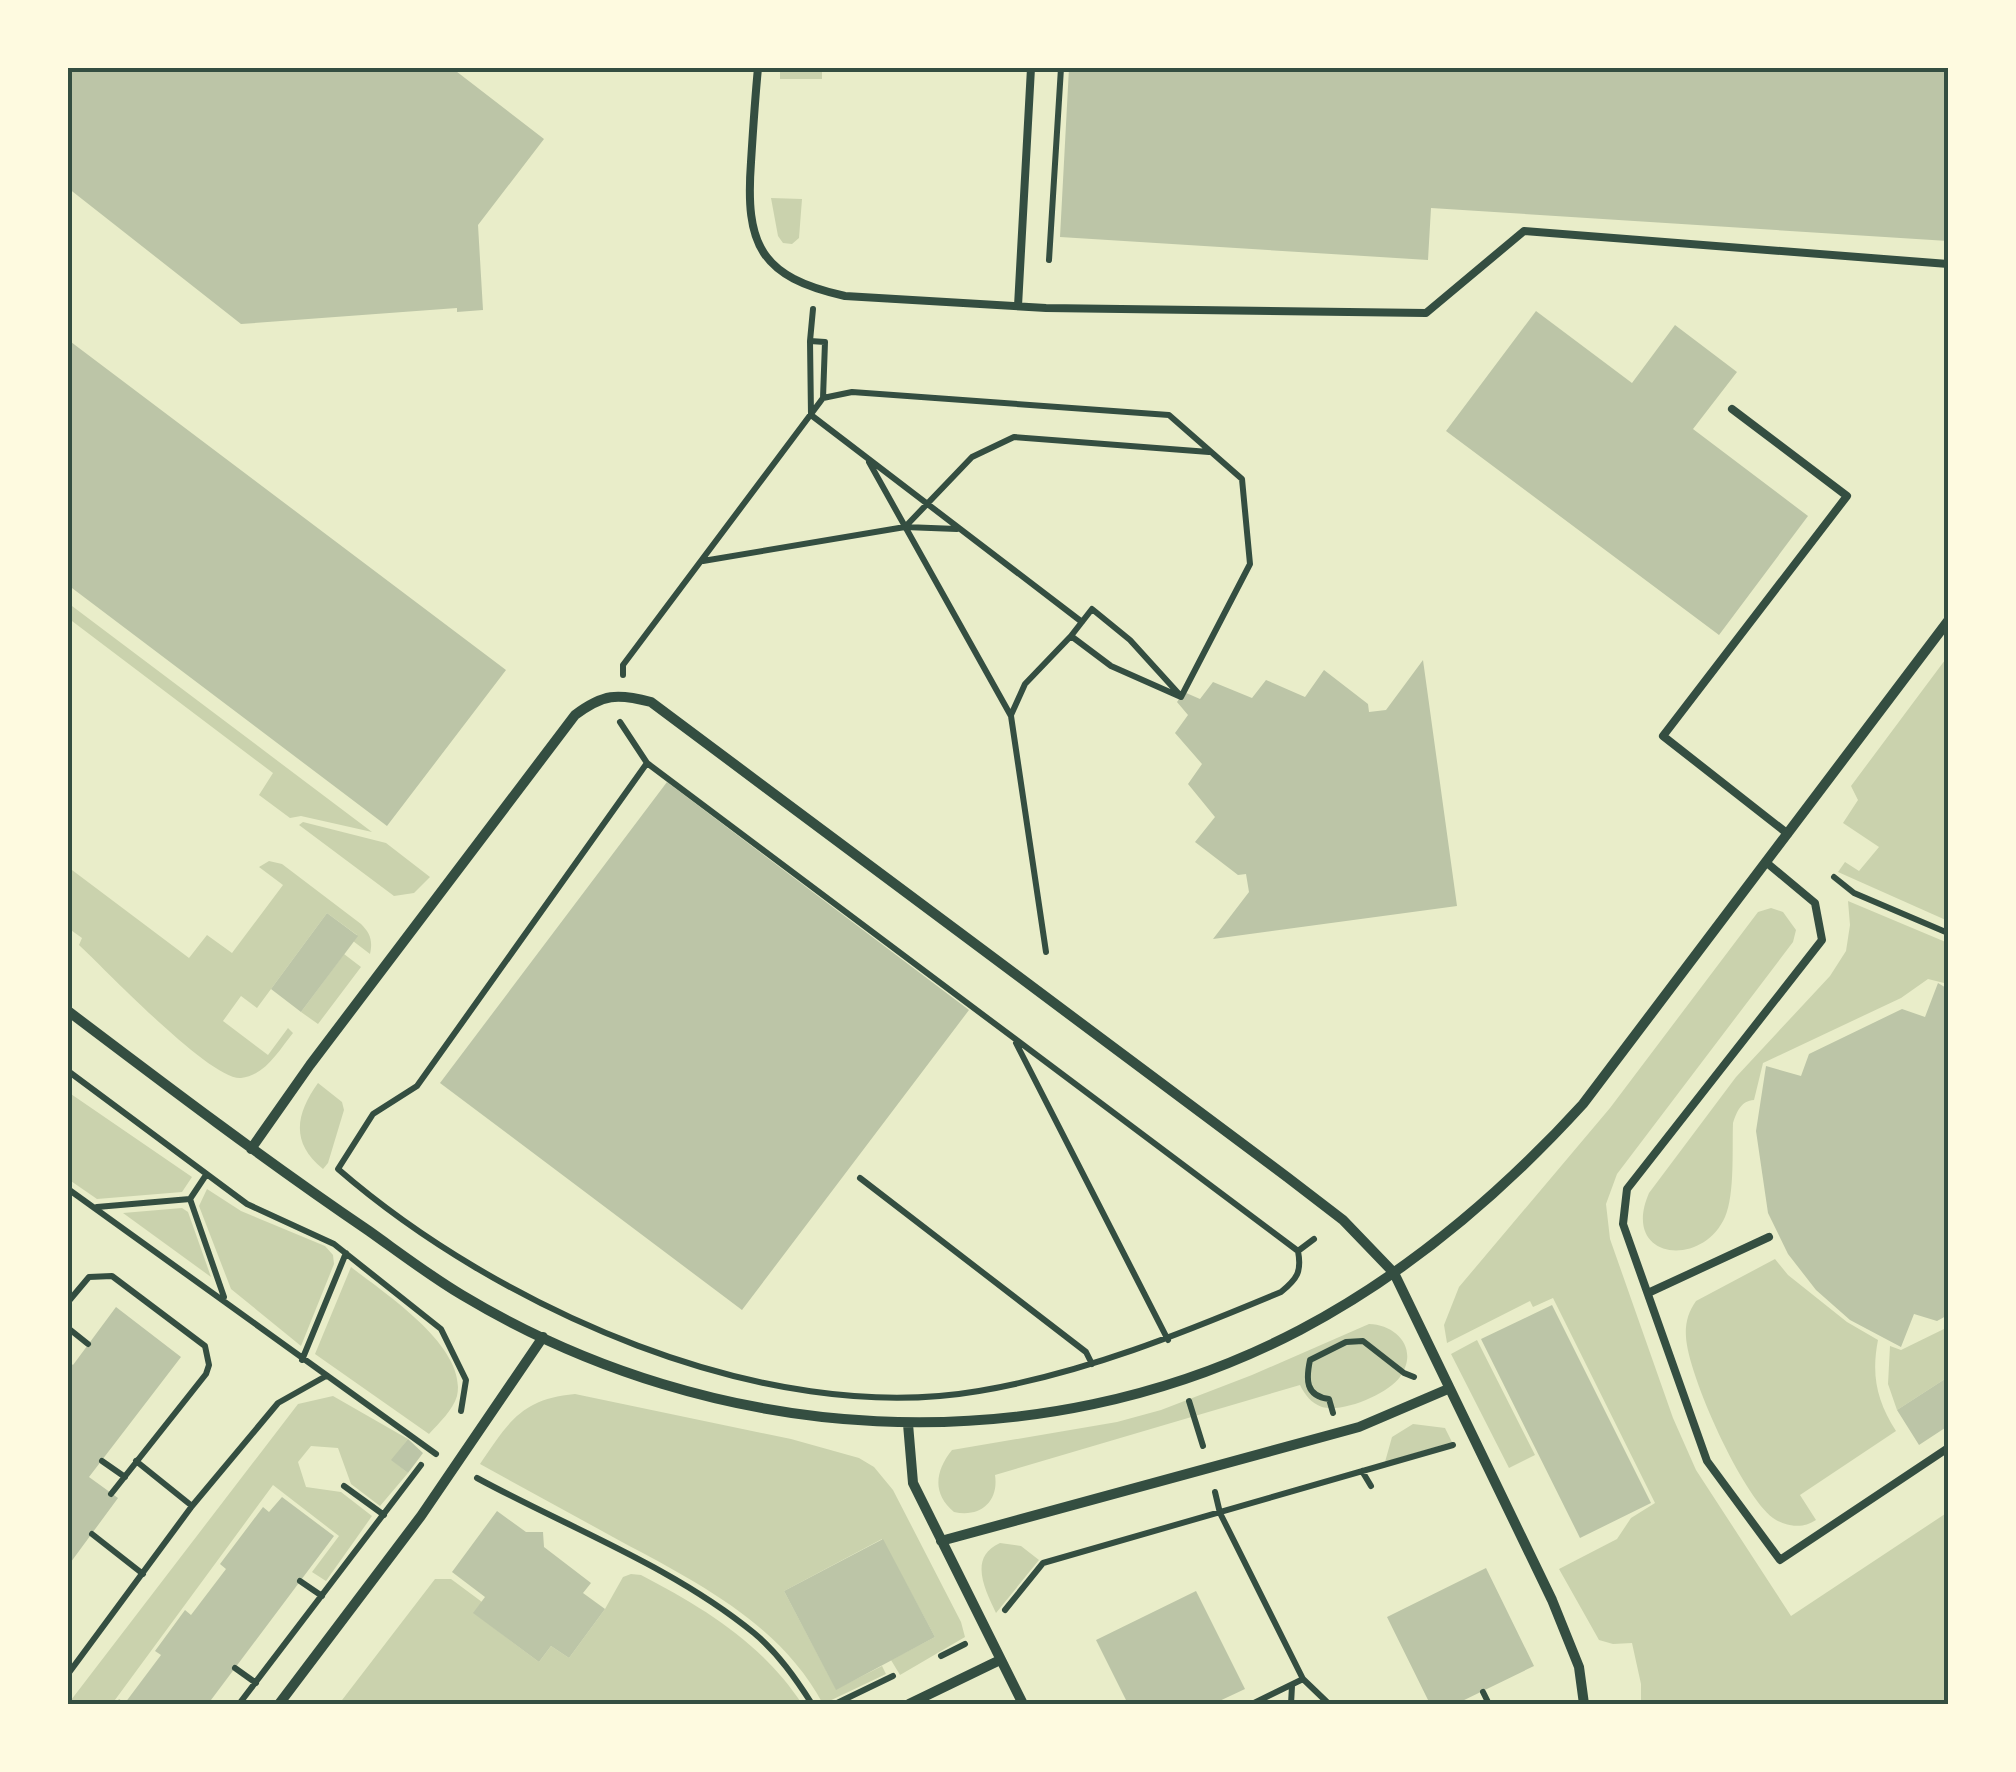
<svg xmlns="http://www.w3.org/2000/svg" width="2016" height="1772" viewBox="0 0 2016 1772" font-family="'Space Grotesk',sans-serif">
<rect width="100%" height="100%" fill="#e9edc9"/>
<path fill="#cad2ad" d="M 780,68 L 822,68 L 822,79 L 780,79 Z
M 771,198 L 802,199 L 799,238 L 792,244 L 783,243 L 778,236 Z
M 68,603 L 372,832 L 301,816 L 290,818 L 259,795 L 273,773 L 68,618 Z
M 1948,656 L 1948,921 L 1838,872 L 1845,862 L 1859,871 L 1879,847 L 1843,823 L 1858,800 L 1851,786 Z
M 303,822 L 386,843 L 430,877 L 414,893 L 394,896 L 299,825 Z
M 269,861 L 282,864 L 361,924 C 370,933 373,940 370,954 L 353,941 L 357,935 L 327,913 L 257,1008 L 241,996 L 223,1021 L 268,1055 L 288,1028 L 293,1033 C 279,1050 266,1075 241,1078 C 211,1081 105,969 79,945 L 82,938 L 68,928 L 68,867 L 189,958 L 207,935 L 232,953 L 283,885 L 259,867 Z
M 1848,901 L 1948,943 L 1948,984 L 1928,979 L 1901,998 L 1763,1063 L 1754,1100 C 1741,1101 1737,1111 1733,1123 C 1732,1148 1735,1194 1725,1217 C 1702,1269 1620,1260 1649,1193 L 1736,1077 L 1830,976 L 1846,951 L 1850,925 Z
M 1771,908 L 1783,912 L 1796,930 L 1793,942 L 1617,1174 L 1606,1204 L 1610,1239 L 1673,1418 L 1696,1470 L 1791,1616 L 1948,1512 L 1948,1704 L 1641,1704 L 1641,1684 L 1632,1643 L 1613,1644 L 1599,1640 L 1559,1569 L 1617,1539 L 1631,1518 L 1655,1503 L 1553,1298 L 1533,1307 L 1530,1301 L 1447,1343 L 1444,1325 L 1459,1287 L 1610,1108 L 1758,912 Z
M 344,954 L 361,967 L 318,1024 L 301,1012 Z
M 318,1083 L 342,1102 L 344,1110 L 328,1163 L 323,1169 C 290,1142 296,1114 318,1083 Z
M 68,1092 L 192,1177 L 182,1192 L 97,1199 L 68,1179 Z
M 207,1189 L 241,1211 L 325,1246 L 333,1255 L 334,1264 L 301,1346 L 231,1289 L 199,1206 Z
M 182,1208 L 188,1212 L 211,1277 L 123,1213 Z
M 1775,1259 L 1788,1275 L 1847,1322 L 1878,1340 C 1871,1376 1877,1401 1896,1431 L 1800,1495 L 1816,1520 C 1803,1529 1786,1527 1773,1518 C 1742,1495 1688,1375 1686,1337 C 1685,1324 1688,1312 1696,1301 Z
M 351,1267 C 384,1293 468,1347 457,1396 C 453,1410 439,1423 429,1434 L 315,1354 Z
M 1369,1324 C 1398,1325 1419,1350 1400,1377 C 1388,1394 1343,1413 1322,1407 C 1311,1403 1305,1395 1300,1385 L 995,1475 C 999,1501 981,1518 954,1512 C 932,1494 935,1471 952,1450 L 1117,1422 L 1161,1410 L 1252,1375 Z
M 1948,1327 L 1948,1377 L 1897,1410 L 1888,1384 L 1890,1346 L 1901,1350 Z
M 1477,1340 L 1535,1455 L 1509,1468 L 1451,1354 Z
M 575,1394 L 791,1439 L 859,1458 L 874,1467 L 893,1490 L 961,1622 L 965,1637 L 900,1675 L 891,1660 L 935,1637 L 882,1539 L 784,1591 L 836,1689 L 882,1666 L 886,1674 L 823,1704 C 781,1625 699,1583 622,1542 C 575,1516 527,1490 480,1464 C 509,1422 521,1399 575,1394 Z
M 333,1396 L 408,1439 L 392,1460 L 408,1473 L 380,1506 L 351,1484 L 338,1448 L 311,1446 L 298,1462 L 306,1487 L 341,1492 L 372,1516 L 326,1581 L 312,1572 L 339,1536 L 273,1485 L 112,1704 L 68,1704 L 298,1404 Z
M 1413,1424 L 1445,1428 L 1452,1442 L 1385,1462 L 1392,1437 Z
M 1000,1543 L 1021,1546 L 1039,1560 L 996,1613 C 985,1590 968,1557 1000,1543 Z
M 631,1574 L 641,1575 C 704,1608 762,1643 802,1704 L 339,1704 L 435,1579 L 451,1579 L 482,1602 L 474,1613 L 539,1662 L 551,1646 L 569,1658 L 605,1609 L 623,1577 Z"/>
<path fill="#bcc5a7" d="M 68,68 L 452,68 L 544,139 L 478,225 L 483,310 L 457,312 L 457,308 L 241,324 L 68,188 Z
M 1069,68 L 1948,68 L 1948,241 L 1431,208 L 1428,260 L 1060,237 Z
M 1536,311 L 1632,383 L 1675,325 L 1737,372 L 1693,429 L 1808,516 L 1719,635 L 1446,431 Z
M 71,342 L 506,670 L 387,826 L 68,585 L 68,346 Z
M 1423,660 L 1457,906 L 1213,939 L 1249,892 L 1246,874 L 1238,875 L 1195,842 L 1215,817 L 1188,784 L 1202,764 L 1175,733 L 1188,715 L 1177,702 L 1184,692 L 1200,699 L 1213,682 L 1252,698 L 1266,680 L 1305,697 L 1324,670 L 1368,704 L 1369,712 L 1386,710 Z
M 667,782 L 969,1010 L 742,1310 L 440,1083 Z
M 327,913 L 358,936 L 301,1012 L 271,989 Z
M 1938,983 L 1948,989 L 1948,1315 L 1937,1321 L 1914,1314 L 1901,1347 L 1850,1320 L 1816,1290 L 1788,1254 L 1768,1213 L 1756,1131 L 1766,1066 L 1801,1076 L 1809,1054 L 1902,1009 L 1925,1017 Z
M 1552,1305 L 1651,1503 L 1580,1538 L 1481,1339 Z
M 116,1307 L 181,1357 L 89,1477 L 118,1498 L 68,1566 L 68,1361 L 73,1365 Z
M 1948,1377 L 1948,1426 L 1919,1445 L 1897,1410 Z
M 408,1439 L 423,1453 L 408,1473 L 391,1460 Z
M 282,1497 L 334,1536 L 208,1704 L 115,1704 L 119,1699 L 125,1703 L 161,1655 L 155,1651 L 185,1610 L 191,1615 L 226,1569 L 220,1564 L 263,1507 L 269,1512 Z
M 497,1511 L 526,1532 L 543,1532 L 544,1547 L 591,1583 L 583,1593 L 605,1609 L 569,1658 L 551,1646 L 539,1662 L 473,1613 L 485,1597 L 452,1572 Z
M 883,1539 L 935,1637 L 836,1690 L 784,1591 Z
M 1486,1568 L 1534,1666 L 1456,1704 L 1430,1704 L 1387,1617 Z
M 1196,1591 L 1245,1689 L 1213,1704 L 1128,1704 L 1096,1640 Z"/>
<g fill="none" stroke-linecap="round" stroke-linejoin="round">
<path stroke="#344e41" stroke-width="6" d="M 1049,260 L 1061,68
M 813,309 L 810,341 L 825,342 L 823,398
M 810,341 L 811,415 L 1082,622
M 869,462 L 1011,716 L 1046,952
M 905,527 L 972,457 L 1014,437 L 1209,452
M 703,561 L 905,527 L 957,529
M 623,675 L 623,665 L 823,398 L 852,392 L 1169,415 L 1242,479 L 1250,564 L 1181,697 L 1111,666 L 1071,636
M 1011,715 L 1025,684 L 1071,636 L 1092,609 L 1130,640 L 1179,694
M 620,722 L 647,763
M 647,763 L 1298,1251 C 1302,1272 1297,1279 1281,1292 C 1183,1333 1085,1373 979,1391 C 764,1428 497,1307 338,1169 L 373,1114 L 417,1086 Z
M 1834,877 L 1854,893 L 1948,933
M 1016,1043 L 1168,1340
M 68,1071 L 247,1204 L 334,1244 L 441,1329 L 466,1380 L 461,1411
M 860,1178 L 1086,1352 L 1092,1364
M 68,1189 L 436,1454
M 190,1199 L 224,1297
M 190,1199 L 206,1175
M 97,1207 L 190,1199
M 1298,1251 L 1314,1239
M 68,1302 L 89,1277 L 112,1276 L 205,1346 L 209,1365 L 206,1374 L 111,1494
M 68,1328 L 88,1344
M 302,1360 L 346,1253
M 1189,1401 L 1203,1446
M 1333,1413 L 1329,1399 C 1305,1396 1306,1379 1310,1360 L 1346,1342 L 1363,1341 L 1404,1373 L 1414,1377
M 102,1461 L 125,1477
M 136,1461 L 192,1506
M 1362,1471 L 1371,1486
M 477,1478 C 569,1528 672,1566 754,1633 C 778,1653 796,1679 812,1704
M 344,1486 L 384,1515
M 1215,1492 L 1220,1513 L 1303,1679 L 1329,1704
M 92,1534 L 143,1574
M 300,1581 L 322,1596
M 1005,1610 L 1043,1563 L 1453,1445
M 941,1656 L 965,1644
M 235,1668 L 256,1683
M 68,1674 L 192,1506 L 278,1403 L 326,1376
M 1483,1692 L 1489,1704
M 239,1704 L 421,1465
M 835,1704 L 893,1676
M 1252,1704 L 1303,1679
M 1291,1704 L 1292,1686"/>
<path stroke="#344e41" stroke-width="8" d="M 758,68 C 755,99 753,130 751,162 C 745,245 760,277 845,296 L 1046,308 L 1426,313 L 1524,231 L 1948,264
M 1018,306 L 1031,68
M 1732,409 L 1847,496 L 1663,736 L 1788,834
M 1767,863 L 1815,903 L 1822,940 L 1627,1189 L 1623,1224 L 1707,1461 L 1780,1560 L 1948,1448
M 1648,1293 L 1769,1237"/>
<path stroke="#344e41" stroke-width="10" d="M 68,1011 C 167,1086 266,1161 369,1231 C 400,1253 430,1276 462,1295 C 715,1447 1036,1468 1300,1330 C 1408,1273 1501,1194 1583,1104 L 1948,621
M 251,1149 L 310,1065 L 575,715 C 603,694 617,693 651,702 L 1287,1177 L 1343,1220 L 1394,1273 L 1552,1600 L 1579,1667 L 1584,1704
M 908,1424 L 913,1483 L 1023,1704
M 941,1541 L 1359,1427 L 1448,1389
M 279,1704 L 421,1516 L 543,1337
M 909,1704 L 1000,1660"/>
</g>
<rect width="2016" height="1772" fill="none" stroke="#fefae0" stroke-width="140"/>
<rect x="70" y="70" width="1876" height="1632" fill="none" stroke="#344e41" stroke-width="4"/>
</svg>
